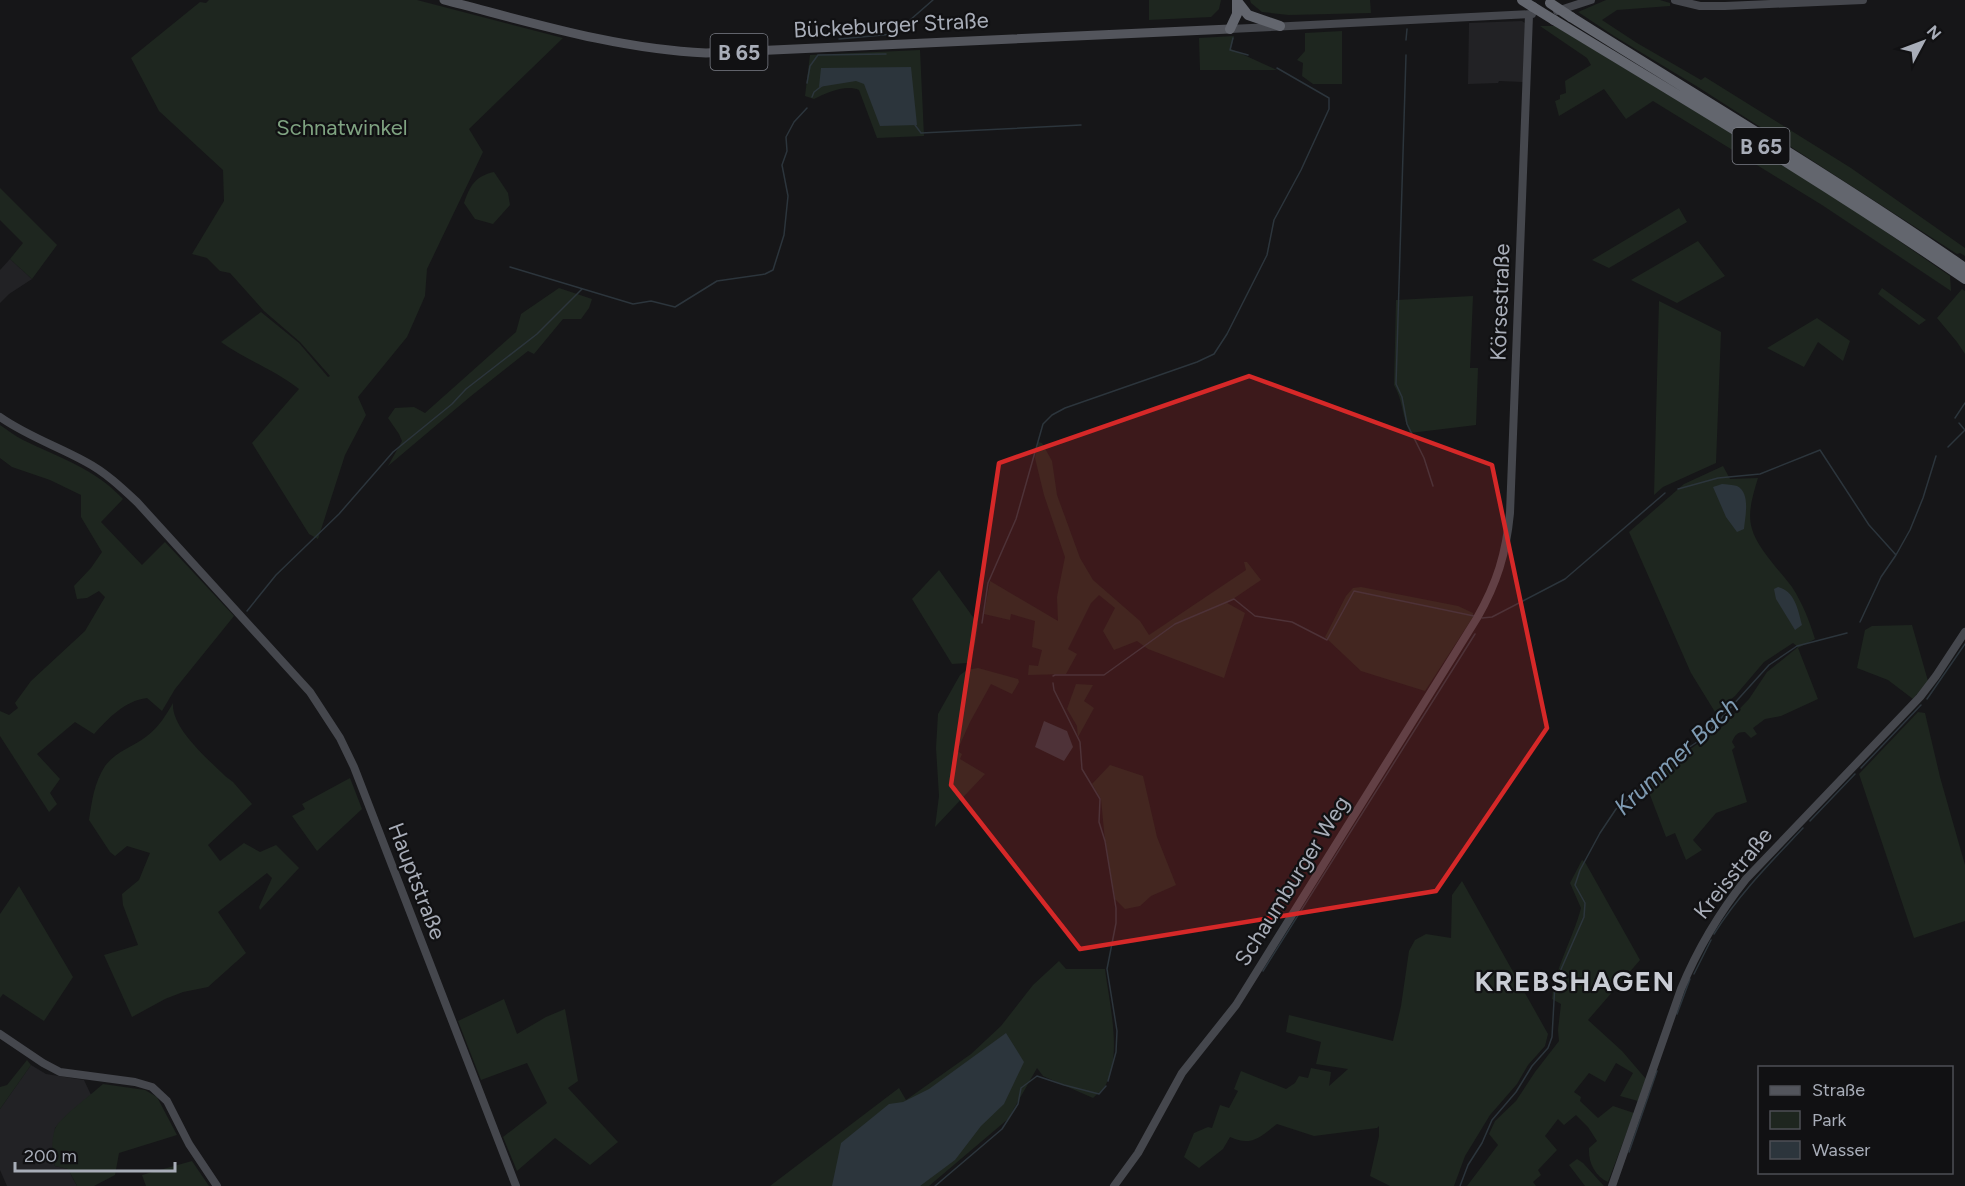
<svg xmlns="http://www.w3.org/2000/svg" width="1965" height="1186" viewBox="0 0 1965 1186" font-family="Figtree,sans-serif">
<rect width="100%" height="100%" fill="#161618"/>
<path fill="#222225" d="M 1522,21 L 1525,23 L 1523,82 L 1499,81 L 1498,83 L 1468,84 L 1469,23 Z
M 10,259 L 32,279 L 9,294 L 0,303 L 0,270 Z
M 31,1065 L 46,1074 L 84,1080 L 91,1095 L 66,1116 L 55,1128 L 53,1156 L 55,1166 L 68,1169 L 77,1186 L 7,1186 L 0,1170 L 0,1109 Z"/>
<path fill="#1e261f" d="M 209,0 L 417,0 L 563,38 L 469,129 L 483,152 L 427,269 L 425,296 L 407,337 L 358,397 L 366,415 L 345,455 L 318,539 L 309,534 L 252,443 L 299,389 C 275,370 246,360 221,342 L 261,312 L 299,343 L 328,377 L 330,376 L 300,342 L 264,311 L 230,273 L 220,271 L 207,258 L 192,254 L 224,201 L 223,170 L 159,111 L 131,58 L 200,2 L 206,3 Z
M 1149,0 L 1221,0 L 1219,9 L 1211,17 L 1149,20 Z
M 1250,0 L 1370,0 L 1371,13 L 1289,15 L 1262,12 L 1251,3 Z
M 1606,0 L 1660,0 L 1670,3 L 1670,6 L 1617,10 L 1602,20 L 1637,43 L 1701,80 L 1705,77 L 1851,168 L 1965,248 L 1965,256 L 1960,253 L 1957,254 L 1698,87 L 1614,36 L 1578,12 Z
M 1540,26 L 1555,26 L 1780,163 L 1857,212 L 1950,276 L 1951,291 L 1822,205 L 1653,101 L 1626,119 L 1604,89 L 1559,116 L 1555,101 L 1560,99 L 1560,95 L 1566,93 L 1565,81 L 1591,65 L 1587,58 Z
M 1342,31 L 1342,84 L 1313,84 L 1302,76 L 1303,63 L 1297,60 L 1305,51 L 1305,33 Z
M 1234,36 L 1231,49 L 1277,70 L 1200,70 L 1199,38 Z
M 920,50 L 924,136 L 877,138 L 859,90 C 846,84 826,93 814,99 L 805,96 L 810,55 Z
M 494,172 L 508,193 L 510,205 L 493,224 L 475,219 L 464,203 C 470,186 475,176 494,172 Z
M 0,188 L 57,245 L 32,279 L 10,259 L 23,243 L 0,220 Z
M 1679,208 L 1687,222 L 1609,268 L 1592,260 Z
M 1698,241 L 1725,276 L 1677,303 L 1631,280 Z
M 559,288 L 592,299 L 589,308 L 581,319 L 563,319 L 534,354 L 528,351 L 471,396 L 388,466 L 402,441 L 399,434 L 388,418 L 395,408 L 414,407 L 425,413 L 516,332 L 521,314 Z
M 1882,288 L 1926,320 L 1919,325 L 1878,294 Z
M 1962,289 L 1965,291 L 1965,354 L 1957,342 L 1937,318 Z
M 1473,296 L 1470,368 L 1478,368 L 1476,425 L 1410,433 C 1402,417 1403,400 1394,385 L 1396,300 Z
M 1659,301 L 1721,332 L 1716,463 L 1663,487 L 1654,495 Z
M 1817,318 L 1850,341 L 1843,361 L 1818,342 L 1804,367 L 1767,348 Z
M 0,425 C 8,430 15,436 23,440 C 60,458 94,468 123,499 L 101,522 L 142,565 L 165,542 L 234,616 L 175,689 L 162,711 L 147,698 C 124,701 109,718 94,734 L 75,722 L 37,754 L 60,779 L 50,793 L 57,804 L 49,812 L 0,736 L 0,711 L 9,715 L 18,708 L 15,703 L 31,681 L 85,631 L 105,597 L 99,591 L 87,598 L 77,599 L 74,586 L 91,568 L 102,552 L 81,517 L 81,495 L 50,480 L 12,467 L 0,458 Z
M 1038,442 L 1042,443 L 1052,461 L 1057,495 L 1080,558 L 1093,580 L 1140,621 L 1149,635 L 1246,570 L 1244,562 L 1247,562 L 1261,580 L 1227,603 L 1245,613 L 1224,678 L 1148,649 L 1137,641 L 1114,650 L 1103,631 L 1115,608 L 1099,595 L 1091,603 L 1068,649 L 1077,654 L 1066,674 L 1028,675 L 1029,665 L 1038,666 L 1042,650 L 1032,647 L 1035,621 L 1011,614 L 1010,620 L 984,614 L 990,581 L 1058,621 L 1057,597 L 1065,557 L 1044,495 L 1035,458 Z
M 1723,466 L 1730,479 L 1758,478 C 1753,495 1747,512 1752,529 C 1757,548 1780,571 1792,587 C 1803,604 1809,620 1815,639 L 1798,648 L 1818,699 L 1781,716 L 1765,719 L 1753,728 L 1757,734 L 1751,738 L 1745,732 C 1737,732 1735,735 1732,742 L 1735,747 L 1732,750 L 1747,802 L 1716,813 L 1693,840 L 1702,850 L 1686,860 L 1675,833 L 1666,837 L 1647,787 L 1672,762 L 1723,726 L 1749,699 L 1767,672 L 1798,647 L 1793,643 L 1764,662 L 1735,696 L 1715,712 L 1691,673 L 1629,532 L 1684,484 Z
M 939,570 L 978,624 C 976,637 975,653 967,663 L 952,664 L 912,599 Z
M 1361,587 L 1458,606 L 1473,613 L 1473,617 L 1425,691 L 1361,671 L 1325,637 L 1346,596 L 1353,588 Z
M 1912,625 L 1928,681 L 1913,699 L 1888,680 L 1857,668 L 1865,630 L 1872,626 Z
M 978,668 L 1018,679 L 1019,682 L 1012,694 L 991,684 L 970,722 L 957,751 L 962,754 L 960,759 L 985,774 L 935,827 L 939,796 L 936,748 L 938,714 L 960,675 L 967,670 Z
M 1076,684 L 1093,685 L 1084,701 L 1094,708 L 1078,737 L 1077,726 L 1067,709 Z
M 173,703 C 171,728 208,759 225,776 L 233,782 L 252,804 L 208,845 L 220,861 L 244,843 L 260,852 L 276,845 L 299,868 L 260,910 L 259,907 L 272,878 L 267,873 L 218,912 L 246,953 L 208,987 L 183,992 L 165,999 L 132,1017 L 104,955 L 138,945 L 123,905 L 122,894 L 139,880 L 150,853 L 127,846 L 115,856 L 110,852 L 89,820 C 92,801 94,783 105,766 C 116,751 133,747 147,736 C 159,727 166,715 173,703 Z
M 1918,712 L 1925,713 L 1940,777 L 1965,865 L 1965,921 L 1914,938 L 1859,774 Z
M 1110,765 L 1143,776 L 1157,837 L 1176,885 L 1151,896 L 1140,906 L 1125,909 L 1115,899 L 1105,841 L 1101,799 L 1092,784 Z
M 350,778 L 362,809 L 317,851 L 292,816 L 305,809 L 302,804 Z
M 1582,860 L 1585,862 L 1640,960 L 1588,1020 L 1622,1051 L 1646,1079 L 1638,1101 L 1620,1096 L 1633,1073 L 1616,1063 L 1605,1082 L 1589,1073 L 1574,1092 L 1581,1097 L 1580,1101 L 1598,1118 L 1613,1106 L 1634,1113 L 1608,1182 C 1595,1176 1588,1162 1589,1148 L 1597,1141 L 1588,1127 L 1576,1115 L 1564,1125 L 1558,1119 L 1545,1136 L 1557,1150 L 1538,1170 L 1541,1175 L 1533,1182 L 1536,1186 L 1467,1186 L 1498,1145 L 1489,1134 L 1495,1121 L 1516,1101 L 1535,1072 L 1559,1041 L 1558,1030 L 1561,1004 L 1552,999 C 1555,967 1573,939 1581,908 L 1570,883 Z
M 1462,881 L 1548,1034 L 1545,1046 L 1528,1065 L 1517,1084 L 1490,1115 L 1465,1156 L 1454,1186 L 1390,1186 L 1370,1176 L 1379,1136 L 1379,1126 L 1377,1128 L 1314,1136 L 1277,1124 C 1260,1137 1251,1147 1230,1137 L 1223,1149 L 1199,1168 L 1184,1157 L 1194,1133 L 1208,1127 L 1212,1128 L 1220,1105 L 1229,1108 L 1238,1091 L 1234,1089 L 1241,1071 L 1286,1089 L 1295,1083 L 1299,1076 L 1308,1078 L 1311,1068 L 1331,1072 L 1329,1086 L 1348,1069 L 1316,1064 L 1321,1042 L 1286,1032 L 1289,1015 L 1393,1041 L 1401,1006 L 1409,951 L 1415,940 L 1426,934 L 1451,938 L 1452,895 Z
M 19,886 L 73,977 L 44,1021 L 3,994 L 0,998 L 0,914 Z
M 1059,961 L 1066,969 L 1105,969 C 1109,1002 1124,1061 1103,1089 C 1100,1092 1096,1095 1093,1098 L 1043,1076 L 1037,1068 L 1008,1119 L 929,1186 L 770,1186 L 899,1088 L 906,1100 L 971,1054 L 1001,1026 L 1033,985 Z
M 504,999 L 517,1034 L 546,1017 L 565,1009 L 578,1081 L 568,1088 L 618,1142 L 590,1165 L 555,1138 L 517,1171 L 503,1137 L 547,1103 L 527,1063 L 481,1080 L 458,1021 Z
M 27,1060 L 31,1065 L 0,1109 L 0,1087 L 7,1085 Z
M 103,1084 L 145,1090 L 157,1097 L 177,1135 L 119,1153 L 115,1175 L 94,1186 L 77,1186 L 68,1169 L 55,1166 C 52,1155 51,1140 55,1129 C 59,1118 92,1094 103,1084 Z
M 1577,1159 L 1583,1163 L 1604,1186 L 1585,1186 L 1569,1165 Z
M 192,1161 L 209,1186 L 146,1186 L 142,1175 Z"/>
<path fill="#2c353c" d="M 911,67 L 917,125 L 880,126 L 864,84 L 856,81 L 819,87 L 821,68 Z
M 1722,484 C 1726,484 1733,485 1737,486 C 1751,493 1745,517 1744,529 L 1737,532 L 1726,517 L 1713,487 Z
M 1778,587 C 1795,591 1798,610 1802,625 L 1795,630 L 1776,599 L 1774,589 Z
M 1044,721 L 1067,731 L 1073,747 L 1064,761 L 1035,747 Z
M 1006,1033 L 1024,1062 L 1004,1104 L 981,1126 L 955,1160 L 920,1186 L 832,1186 L 841,1143 L 889,1104 L 903,1102 L 929,1089 Z"/>
<g fill="none" stroke-linecap="round" stroke-linejoin="round">
<path stroke="#2c353c" stroke-width="1.5" d="M 1233,38 L 1230,50 L 1248,55
M 839,39 L 894,34 L 933,0
M 1406,40 L 1407,29
M 1406,55 L 1396,384 L 1402,397 L 1407,424 L 1424,458 L 1433,486
M 807,83 L 810,66 L 818,55 L 886,54
M 812,97 L 814,92 L 823,85
M 915,125 L 921,133 L 1081,125
M 510,267 L 633,304 L 651,301 L 675,307 L 717,281 L 765,274 L 773,270 L 784,235 L 788,196 L 782,165 L 787,151 L 786,137 L 794,122 L 807,108
M 1955,418 L 1965,403
M 1959,423 L 1964,429
M 1948,447 L 1965,430
M 1678,489 L 1718,478 L 1760,474 L 1820,450 L 1869,525 L 1896,555
M 247,611 L 276,575 L 339,514 L 393,452 L 452,404 L 466,389 L 537,334 L 582,289
M 1482,618 L 1492,617 L 1565,579 L 1665,493
M 1860,622 L 1881,577 L 1896,555 L 1910,530 L 1923,498 L 1936,456
M 982,623 L 988,583 L 1016,519 L 1043,424 L 1052,415 L 1065,408 L 1197,362 L 1214,354 L 1227,334 L 1267,255 L 1274,220 L 1301,170 L 1329,109 L 1329,98 L 1277,68
M 1053,676 L 1055,675 L 1104,675 L 1175,624 L 1234,599 L 1255,616 L 1292,622 L 1327,640 L 1354,591 L 1474,616
M 1053,683 L 1054,690 L 1080,742 L 1082,769 L 1100,799 L 1099,822 L 1105,841 L 1116,908 L 1116,923 L 1107,969 L 1117,1031 L 1116,1052 L 1108,1081
M 1927,699 L 1965,644
M 1861,768 L 1921,705
M 1810,821 L 1855,774
M 1714,934 C 1739,894 1771,862 1803,828
M 1263,971 L 1475,634
M 1694,974 L 1711,940
M 1677,1014 L 1690,979
M 1629,1152 L 1657,1071
M 935,1186 L 1002,1129 L 1018,1104 L 1021,1088 L 1037,1076 L 1064,1085 L 1099,1094 L 1106,1086
M 1460,1186 L 1468,1165 L 1482,1143 L 1492,1120 L 1516,1092 L 1532,1066 L 1548,1048 L 1552,1037 L 1555,983 L 1584,917 L 1585,903 L 1575,885 L 1580,870 L 1600,833 L 1616,809 L 1647,784 L 1670,760 L 1703,738 L 1769,665 L 1797,646 L 1847,633"/>
<path stroke="#45474d" stroke-width="8" d="M 1675,0 L 1700,6 L 1725,6 L 1863,0
M 1557,11 L 1591,0
M 1230,29 L 1532,14
M 0,417 C 27,436 57,446 86,462 C 105,472 121,487 137,502 L 310,692 L 340,738 L 354,767 L 516,1186
M 0,1034 L 43,1063 L 60,1072 L 135,1082 L 152,1087 L 167,1101 L 189,1144 L 217,1186
M 1114,1186 L 1138,1153 L 1182,1073 L 1236,1005 L 1477,618 C 1497,583 1506,554 1510,513 L 1529,15
M 1612,1186 L 1681,989 C 1698,948 1719,913 1746,879 L 1920,697 L 1936,676 L 1965,632"/>
<path stroke="#53555c" stroke-width="9" d="M 444,0 C 530,22 616,49 706,53 L 1230,29"/>
<path stroke="#63666e" stroke-width="10" d="M 1522,0 L 1533,7
M 1237,1 L 1248,15 L 1280,26
M 1571,17 C 1703,100 1837,179 1965,268
M 1554,20 C 1692,104 1832,187 1965,279
M 1230,29 L 1237,14 L 1237,1"/>
<path stroke="#63666e" stroke-width="10" d="M 1550,3 L 1571,17
M 1533,7 L 1554,20"/>
</g>
<path fill="#d62828" fill-opacity="0.2" stroke="#d62828" stroke-width="4.5" stroke-linejoin="round" d="M 1249,376 L 1492,465 L 1547,728 L 1436,891 L 1080,949 L 951,785 L 999,463 Z"/>
<g text-anchor="middle" dominant-baseline="central" stroke-width="4.5" stroke-linejoin="round" paint-order="stroke">
<g fill="#111113" stroke="#7b7e86" stroke-width="1.5">
<rect x="710.5" y="34" width="57" height="36" rx="4.5"/>
<rect x="1732.5" y="128" width="57" height="36" rx="4.5"/>
</g>
<g font-size="21" font-weight="bold" fill="#a8adb8">
<text x="739" y="52">B 65</text>
<text x="1761" y="146">B 65</text>
</g>
<g font-size="22" fill="#a8adb8" stroke="#111113">
<text transform="translate(891 25) rotate(-3)">Bückeburger Straße</text>
<text transform="translate(1500 302) rotate(-88)">Körsestraße</text>
<text transform="translate(1733 873) rotate(-51)">Kreisstraße</text>
<text transform="translate(417 881) rotate(69)">Hauptstraße</text>
<text transform="translate(1292 881) rotate(-58)">Schaumburger Weg</text>
</g>
<g font-size="22" fill="#7fa381" stroke="#111113">
<text x="342" y="127">Schnatwinkel</text>
</g>
<g font-size="24" font-style="italic" fill="#7f9bb3" stroke="#111113">
<text transform="translate(1676 756) rotate(-43)">Krummer Bach</text>
</g>
<g font-size="28" font-weight="bold" letter-spacing="1.5" fill="#c9ccd4" stroke="#111113">
<text x="1575" y="981">KREBSHAGEN</text>
</g>
</g>
<rect x="1758" y="1066" width="195" height="108" fill="#111113" stroke="#4d4f55" stroke-width="1.5"/>
<rect x="1770" y="1086" width="30" height="9" fill="#53555c" stroke="#4d4f55" stroke-width="1.5"/>
<text x="1812" y="1096" font-size="18" fill="#a8adb8">Straße</text>
<rect x="1770" y="1111" width="30" height="18" fill="#1e261f" stroke="#4d4f55" stroke-width="1.5"/>
<text x="1812" y="1126" font-size="18" fill="#a8adb8">Park</text>
<rect x="1770" y="1141" width="30" height="18" fill="#2c353c" stroke="#4d4f55" stroke-width="1.5"/>
<text x="1812" y="1156" font-size="18" fill="#a8adb8">Wasser</text>
<g transform="translate(1923 42) rotate(49)" stroke="#111113" stroke-width="4.5" paint-order="stroke">
<path d="M0-4.5L10 22L0 15L-10 22Z" fill="#a8adb8"/>
<text y="-9" font-size="16" font-weight="bold" text-anchor="middle" fill="#a8adb8">N</text>
</g>
<path d="M15 1162v9h160v-9" fill="none" stroke="#a8adb8" stroke-width="3"/>
<text x="24" y="1162" font-size="18" fill="#a8adb8" stroke="#111113" stroke-width="4.5" paint-order="stroke">200 m</text>
</svg>
